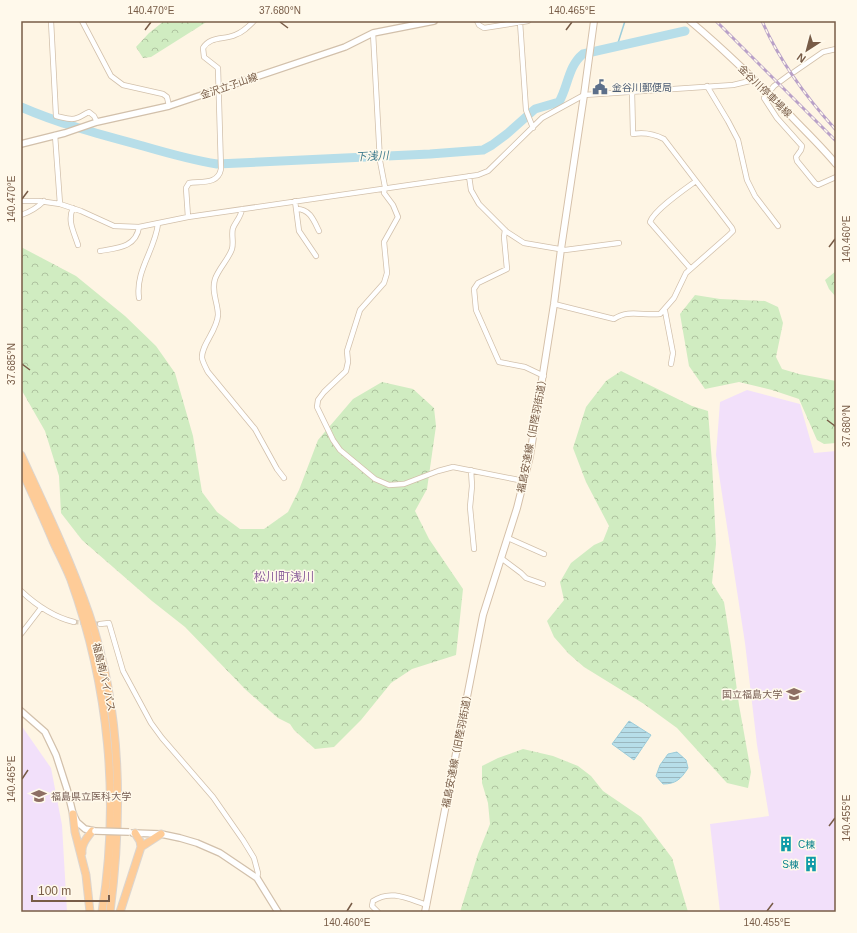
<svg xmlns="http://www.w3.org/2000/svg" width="857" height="933" viewBox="0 0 857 933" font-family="Arial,'Noto Sans JP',sans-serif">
<defs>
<pattern id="forest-crowns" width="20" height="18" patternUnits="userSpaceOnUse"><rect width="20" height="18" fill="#d0ecc1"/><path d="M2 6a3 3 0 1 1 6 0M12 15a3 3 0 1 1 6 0" fill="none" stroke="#aec29f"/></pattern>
<pattern id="water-rules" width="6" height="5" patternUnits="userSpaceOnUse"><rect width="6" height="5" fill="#b7dee9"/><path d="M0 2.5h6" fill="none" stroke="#9ab7bf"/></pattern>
</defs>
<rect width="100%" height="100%" fill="#fef5e4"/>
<path fill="#f2e0fa" d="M 747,390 L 800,404 L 814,453 L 836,451 L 836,912 L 720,912 L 710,824 L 769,816 L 757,745 L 745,643 L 716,455 L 720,402 Z
M 21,725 L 51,768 L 62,825 L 67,912 L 21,912 Z"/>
<path fill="url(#forest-crowns)" d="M 164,21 L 208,21 L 151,57 L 143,58 L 136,47 L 149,33 Z
M 21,247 L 76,276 L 125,316 L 156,346 L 175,373 L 193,436 L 202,492 L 217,512 L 240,529 L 264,529 L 288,512 L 299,490 L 318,440 L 353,399 L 382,382 L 413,389 L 434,408 L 436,426 L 427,489 L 415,511 L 429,539 L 463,589 L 456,655 L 412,669 L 391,683 L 361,720 L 334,747 L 315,749 L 294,730 L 290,724 L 278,718 L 246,690 L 185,627 L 152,601 L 82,540 L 61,513 L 59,476 L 45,431 L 21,389 Z
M 836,271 L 836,297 L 829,289 L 825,280 Z
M 695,295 L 720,299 L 765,301 L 778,307 L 783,323 L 776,357 L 782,369 L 799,374 L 836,381 L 836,443 L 824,444 L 817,440 L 799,399 L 772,390 L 739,382 L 705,389 L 689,366 L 680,314 Z
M 621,371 L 692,406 L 708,411 L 712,463 L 716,544 L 712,583 L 724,602 L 731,646 L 739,705 L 751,772 L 748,788 L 727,783 L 677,728 L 644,704 L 584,667 L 569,654 L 554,637 L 547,621 L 564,600 L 560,582 L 571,563 L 594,545 L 603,541 L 609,526 L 586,482 L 573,448 L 586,407 L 606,381 Z
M 523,749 L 553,756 L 578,766 L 591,776 L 603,791 L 641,817 L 672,858 L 688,912 L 460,912 L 478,854 L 490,824 L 488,803 L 482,783 L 482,766 L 498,758 Z"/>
<path fill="url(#water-rules)" stroke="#9ccddb" d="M 629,721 L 651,735 L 634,760 L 612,744 Z
M 677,752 L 686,760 L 688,768 C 681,779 676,784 663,784 L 656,776 L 660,765 L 668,754 Z"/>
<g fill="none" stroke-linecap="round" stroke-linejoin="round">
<path stroke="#9ccddb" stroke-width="1.5" d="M 617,46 L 625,21"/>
<path stroke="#b7dee9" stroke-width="9" d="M 21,107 C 60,124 102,135 143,146 C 167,153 191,160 217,164 L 430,154 L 483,150 L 492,145 L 508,133 L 535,109 L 559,102 C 568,87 568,66 583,54 L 685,31"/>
<path stroke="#dccfbd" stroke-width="4.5" stroke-dasharray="4.5 2" stroke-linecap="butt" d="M 74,622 L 100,624"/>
<g stroke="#d2c0ab" stroke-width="6">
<path id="minor" d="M 51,21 L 56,116 C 62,117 71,121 77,118 C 81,117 84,114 89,112 L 94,116 L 97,122
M 82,21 L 111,76 L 123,85 L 163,94 L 167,97 L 169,106
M 477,21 L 479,25 L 484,28 L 528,21
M 520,22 L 526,110 L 533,128
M 373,33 L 380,161 L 385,187 L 384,193 L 393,205 L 398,217 L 384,242 L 387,273 L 384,283 L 360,310 L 347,351 L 348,362 L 346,371 L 324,392 L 318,400 L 317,407 L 333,440 L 340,450 L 375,479 L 389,485 L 404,484 L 438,471 L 453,467 L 524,481
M 794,72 L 823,52 L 836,49
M 789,75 L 774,86 L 764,98 L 777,118 L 802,146 L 801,150 L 796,157 L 797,161 L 815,183 L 818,185 L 836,177
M 707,86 L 728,121 L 738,140 L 747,180 L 755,196 L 778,226
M 55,135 L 60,204
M 469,176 L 471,190 L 479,204 L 507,232 L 524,243 L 565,250 L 619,243
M 21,201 L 39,201 L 60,204 L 81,211 L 114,226 L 139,227 L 188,217 L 478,175 L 488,171 L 542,118 L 584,95 L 733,85 L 754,80
M 295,201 L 299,231 L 316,256
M 73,208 C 67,221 74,232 78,245
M 242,209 C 241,217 236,221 233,228 C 231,234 234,242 232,249 C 228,260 219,268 215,279 C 211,292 218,303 218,315 C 217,331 201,345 202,358 C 203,363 206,368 208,372 L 255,429 L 277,469 L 284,478
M 297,209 C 310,209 314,221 319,231
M 21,215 C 30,212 37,208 44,201
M 188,217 L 186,188 L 189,183 C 201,181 218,185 221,169 L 218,68 L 204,57 L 203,48 C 210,36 224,40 235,35 C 243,32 248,27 254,21
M 505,230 L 504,237 L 507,269 L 478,283 L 474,289 L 476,310 L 499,362 L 525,367 L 544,376
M 100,251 C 116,248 136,248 139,227
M 690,268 L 650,222 C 654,210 685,189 696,181
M 139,298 C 135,271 155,250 158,224
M 554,304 L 614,319 C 628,309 644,316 660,314 L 674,298 L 686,273 L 728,236 L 733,231 L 732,228 L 664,139 C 654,134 644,132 633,134 L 632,91
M 665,311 L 673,353 L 671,364
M 471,470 L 472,486 L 470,507 L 474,549
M 508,538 L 544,554
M 501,558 L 521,573 L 526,578 L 543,584
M 21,591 C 36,605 53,617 74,622
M 100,624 L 109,623 L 123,671 L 151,723 L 162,738 L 213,797 L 243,840 L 254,858 L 258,873 L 257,878
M 21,634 L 41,608
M 378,912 L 372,906 L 373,901 C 391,889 408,899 427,905"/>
</g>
<g stroke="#d2c0ab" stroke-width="8">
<path id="tertiary" d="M 21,144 L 65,133 L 97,122 L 169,106 L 345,47 L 373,33 L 434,21
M 21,711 L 45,732 L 56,755 L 67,789 L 73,814 L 77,822 L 85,829 L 95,831
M 133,833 L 161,834 L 180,838 L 197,843 L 220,853 L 257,878 L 278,912"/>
</g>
<g stroke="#d5c0a9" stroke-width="8">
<path id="secondary" d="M 690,21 C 725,50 758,83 790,115 C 806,132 822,147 836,164
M 425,912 L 483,615 L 517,508 L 530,456 L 554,304 L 561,249 L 584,95 L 594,21"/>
</g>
<g stroke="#dcd5cf" stroke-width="9">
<path id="trunk" d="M 21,455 C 45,507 70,559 89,614 C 122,710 123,812 110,912
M 21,469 C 32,493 43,517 53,541 C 59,554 66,567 71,580 C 109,686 120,800 102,912
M 73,814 L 75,832 L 86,875 L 90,912
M 141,847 L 161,834
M 82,853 C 81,844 87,838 92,831
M 120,912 L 141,847 L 140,841 L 135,833"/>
</g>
<use href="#minor" stroke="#fff" stroke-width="4.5"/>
<use href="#tertiary" stroke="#fff" stroke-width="5.5"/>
<use href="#secondary" stroke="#fff" stroke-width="6"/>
<use href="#trunk" stroke="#fecc98" stroke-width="7"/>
<g stroke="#b9a1c8" stroke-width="3">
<path id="rail" d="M 716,21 L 836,141
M 762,21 C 780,62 806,97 836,130"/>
</g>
<use href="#rail" stroke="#fff9eb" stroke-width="1.5" stroke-dasharray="4.5" stroke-linecap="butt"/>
<g stroke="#d2c0ab" stroke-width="8" stroke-linecap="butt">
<path id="tertiary-bridge" d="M 95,831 L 129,832"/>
</g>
<use href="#tertiary-bridge" stroke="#fff" stroke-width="5.5"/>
</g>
<path fill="none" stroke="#785c47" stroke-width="1.5" d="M 280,22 L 288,28M 145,30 L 151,22M 566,30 L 572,22M 22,199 L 28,191M 829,247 L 835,239M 22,364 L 30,370M 827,420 L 835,426M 22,779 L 28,770M 829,826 L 835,818M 347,911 L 352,903M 767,911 L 773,903"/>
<defs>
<g id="civic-bare" transform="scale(1.2)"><path d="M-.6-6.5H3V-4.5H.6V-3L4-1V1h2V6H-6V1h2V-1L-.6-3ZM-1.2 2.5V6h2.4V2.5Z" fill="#5c6f8a" stroke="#fff9eb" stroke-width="2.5" paint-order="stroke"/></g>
<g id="university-bare" transform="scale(1.2)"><path d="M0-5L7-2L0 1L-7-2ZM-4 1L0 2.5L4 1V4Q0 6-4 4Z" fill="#8d6e63" stroke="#fff9eb" stroke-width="2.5" paint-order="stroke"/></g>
<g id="building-bare" transform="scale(1.2)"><path d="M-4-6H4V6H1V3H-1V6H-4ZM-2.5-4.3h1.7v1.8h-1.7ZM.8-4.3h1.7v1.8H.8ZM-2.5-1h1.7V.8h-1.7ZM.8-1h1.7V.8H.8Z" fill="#0f9aa8" stroke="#fff9eb" stroke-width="2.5" paint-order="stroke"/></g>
</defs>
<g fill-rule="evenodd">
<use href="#civic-bare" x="600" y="87"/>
<use href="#university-bare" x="794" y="694"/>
<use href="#university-bare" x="39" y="796"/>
<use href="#building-bare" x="786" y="844"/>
<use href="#building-bare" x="811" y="864"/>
</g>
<g text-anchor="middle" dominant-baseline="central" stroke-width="3" stroke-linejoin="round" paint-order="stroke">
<g font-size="10" fill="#785c47" stroke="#fff9eb">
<text transform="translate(229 86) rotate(-19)">金沢立子山線</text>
<text transform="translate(765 91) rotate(44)">金谷川停車場線</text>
<text transform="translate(532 434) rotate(-79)">福島安達線（旧陸羽街道）</text>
<text transform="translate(104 677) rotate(77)">福島南バイパス</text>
<text transform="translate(457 749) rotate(-79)">福島安達線（旧陸羽街道）</text>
</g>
<g font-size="10" fill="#4e5e75" stroke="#fff9eb" text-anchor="start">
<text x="612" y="87">金谷川郵便局</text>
</g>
<g font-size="10" fill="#785e54" stroke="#fff9eb" text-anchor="end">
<text x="782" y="694">国立福島大学</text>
<text x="51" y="796" text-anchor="start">福島県立医科大学</text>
</g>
<g font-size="10" fill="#0d838f" stroke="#fff9eb" text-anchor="start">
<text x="798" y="844">C棟</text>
<text x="799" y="864" text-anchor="end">S棟</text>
</g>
<g font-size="11" font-style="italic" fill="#3f7b8d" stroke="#fff9eb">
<text transform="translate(372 156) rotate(-3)">下浅川</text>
</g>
<g font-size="12" fill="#8c629c" stroke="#fff9eb">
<text x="284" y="577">松川町浅川</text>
</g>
</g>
<rect width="857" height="933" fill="none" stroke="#fff9eb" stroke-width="44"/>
<g transform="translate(807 50) rotate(216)" stroke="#fff9eb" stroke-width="3" paint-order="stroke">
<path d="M0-3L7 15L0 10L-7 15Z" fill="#785c47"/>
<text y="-6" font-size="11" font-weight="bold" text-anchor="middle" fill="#785c47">N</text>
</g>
<path d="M32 895v6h77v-6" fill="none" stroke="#785c47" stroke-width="2"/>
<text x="38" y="895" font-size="12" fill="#785c47" stroke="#fff9eb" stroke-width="3" paint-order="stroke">100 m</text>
<rect x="22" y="22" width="813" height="889" fill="none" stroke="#785c47" stroke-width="1.5"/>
<g font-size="10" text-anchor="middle" fill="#785c47">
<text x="151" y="14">140.470°E</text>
<text x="280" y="14">37.680°N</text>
<text x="572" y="14">140.465°E</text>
<text transform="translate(11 199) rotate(-90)" y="4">140.470°E</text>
<text transform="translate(846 239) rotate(-90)" y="4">140.460°E</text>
<text transform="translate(11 364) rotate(-90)" y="4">37.685°N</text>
<text transform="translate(846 426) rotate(-90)" y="4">37.680°N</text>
<text transform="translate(11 779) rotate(-90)" y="4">140.465°E</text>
<text transform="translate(846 818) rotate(-90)" y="4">140.455°E</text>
<text x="347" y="926">140.460°E</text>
<text x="767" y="926">140.455°E</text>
</g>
</svg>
